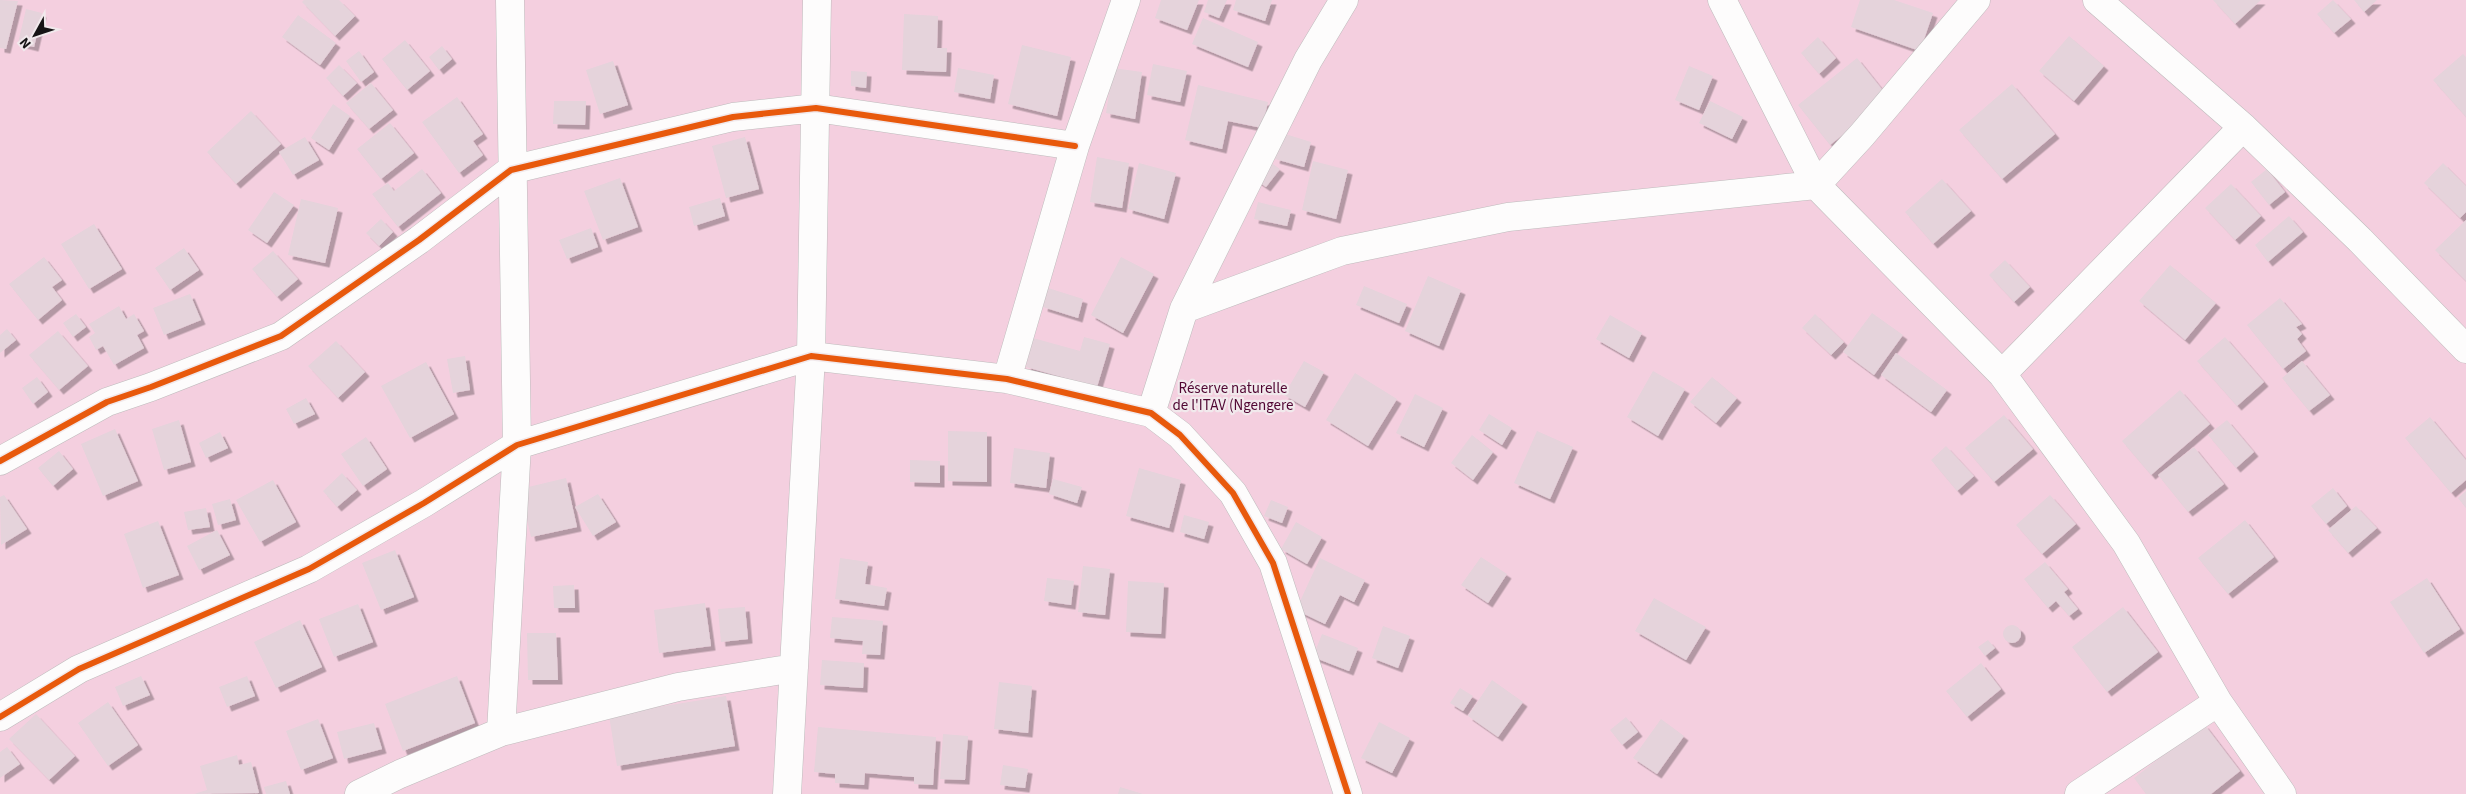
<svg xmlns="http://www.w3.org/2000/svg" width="2466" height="794" viewBox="0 0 2466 794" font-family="'Source Sans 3',sans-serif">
<defs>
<filter id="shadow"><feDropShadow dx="4.5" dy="4.5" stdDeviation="0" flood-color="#0004"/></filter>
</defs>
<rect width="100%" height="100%" fill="#efebed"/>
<path fill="#f4cfdf" d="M 0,0 L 2466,0 L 2466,794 L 0,794 Z"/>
<path fill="#e5d3db" filter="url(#shadow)" d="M 0,0 L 18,1 L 6,49 L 0,48 Z
M 304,0 L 339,0 L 355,16 L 335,36 L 302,2 Z
M 1161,0 L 1199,0 L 1187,30 L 1155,18 Z
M 1208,0 L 1227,0 L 1219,18 L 1204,12 Z
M 1236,0 L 1272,0 L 1265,21 L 1233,10 Z
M 1860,0 L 1894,0 L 1933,13 L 1920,51 L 1851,27 Z
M 2213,0 L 2261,0 L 2235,24 Z
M 2333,0 L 2351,19 L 2334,33 L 2317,14 Z
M 2354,0 L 2377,0 L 2364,12 Z
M 26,9 L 42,13 L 34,47 L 18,43 Z
M 904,14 L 938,16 L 937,48 L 947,48 L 946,72 L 902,70 Z
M 298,15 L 336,43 L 320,65 L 282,37 Z
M 1203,18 L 1258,42 L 1248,67 L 1192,44 Z
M 2069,36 L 2104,66 L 2074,101 L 2039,71 Z
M 1818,37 L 1836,58 L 1819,74 L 1801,53 Z
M 405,40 L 430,71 L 407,90 L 382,59 Z
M 1022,45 L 1071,57 L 1057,116 L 1008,104 Z
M 442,46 L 452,59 L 439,70 L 429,57 Z
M 359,51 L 374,72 L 361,82 L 346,61 Z
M 2463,54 L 2466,57 L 2466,117 L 2433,80 Z
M 1857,58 L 1889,98 L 1830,145 L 1798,105 Z
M 613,61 L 628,105 L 600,114 L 586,70 Z
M 1153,64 L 1187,71 L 1180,102 L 1147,95 Z
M 339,65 L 357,83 L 343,96 L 326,78 Z
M 1689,66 L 1713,76 L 1699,110 L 1675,100 Z
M 958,68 L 994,75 L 990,99 L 954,92 Z
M 1113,68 L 1142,72 L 1135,119 L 1106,113 Z
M 851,71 L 867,72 L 866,88 L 851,86 Z
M 371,83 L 393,110 L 369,129 L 346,103 Z
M 2012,84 L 2055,134 L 2002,179 L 1959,130 Z
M 1198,85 L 1268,102 L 1262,128 L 1228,121 L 1222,149 L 1185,140 Z
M 457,97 L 483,134 L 473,141 L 483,155 L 459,173 L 422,122 Z
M 554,101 L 586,101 L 585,125 L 553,124 Z
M 1710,101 L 1743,117 L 1732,139 L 1699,123 Z
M 333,104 L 350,116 L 329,150 L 311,138 Z
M 251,111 L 281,144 L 236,184 L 207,152 Z
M 390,123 L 414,153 L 381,179 L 357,149 Z
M 1282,133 L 1311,142 L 1304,167 L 1275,159 Z
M 305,137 L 319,160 L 293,175 L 279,152 Z
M 745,137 L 759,189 L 726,198 L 712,146 Z
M 1097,157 L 1129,163 L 1122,208 L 1090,202 Z
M 1267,160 L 1280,169 L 1266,187 L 1253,178 Z
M 1313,161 L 1348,170 L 1336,219 L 1302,210 Z
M 1139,163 L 1176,173 L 1164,219 L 1128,209 Z
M 2443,163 L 2466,186 L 2466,212 L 2460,218 L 2424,183 Z
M 422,169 L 441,193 L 398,227 L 372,194 L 388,183 L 394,191 Z
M 2267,169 L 2285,192 L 2269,205 L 2251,182 Z
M 620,178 L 638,227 L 603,240 L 584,191 Z
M 1942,179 L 1971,211 L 1933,244 L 1905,212 Z
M 2231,184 L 2261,216 L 2235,240 L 2205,208 Z
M 274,192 L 294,205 L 267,243 L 248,230 Z
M 720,198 L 725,216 L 694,226 L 689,207 Z
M 301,199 L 338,208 L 325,263 L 288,255 Z
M 1258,202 L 1291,210 L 1287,226 L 1254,219 Z
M 2289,216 L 2303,232 L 2268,262 L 2255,245 Z
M 381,219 L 393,232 L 379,246 L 366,233 Z
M 2466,220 L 2466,281 L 2435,250 Z
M 94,224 L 122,269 L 89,289 L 61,244 Z
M 591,228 L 598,247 L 567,259 L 559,240 Z
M 184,248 L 199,270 L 170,290 L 155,268 Z
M 273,251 L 298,279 L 277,297 L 252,269 Z
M 44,257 L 62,280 L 52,287 L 62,300 L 38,320 L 9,284 Z
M 1121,257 L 1154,274 L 1123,333 L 1091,315 Z
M 2005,260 L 2030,287 L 2014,302 L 1989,275 Z
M 2170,265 L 2216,303 L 2185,340 L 2139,301 Z
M 1428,276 L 1461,290 L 1439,346 L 1405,331 Z
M 1364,286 L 1407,304 L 1399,323 L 1356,305 Z
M 1048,288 L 1083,299 L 1078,318 L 1043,307 Z
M 190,294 L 201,320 L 164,335 L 153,308 Z
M 2280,298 L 2302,324 L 2296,327 L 2302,334 L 2297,339 L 2306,351 L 2283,369 L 2247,325 Z
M 119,306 L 126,319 L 134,314 L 144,331 L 137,335 L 144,348 L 114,365 L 103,346 L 96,350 L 89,337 L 95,333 L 89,324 Z
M 1872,313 L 1903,335 L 1874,375 L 1843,352 Z
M 76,314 L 86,327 L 73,337 L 63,323 Z
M 1815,314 L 1844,342 L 1831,355 L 1802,328 Z
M 1610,315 L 1642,333 L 1629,358 L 1596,339 Z
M 7,329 L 16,340 L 0,353 L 0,335 Z
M 58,331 L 88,366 L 59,390 L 29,355 Z
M 1084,337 L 1110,344 L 1097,387 L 1026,367 L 1033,338 L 1080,351 Z
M 2225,337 L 2264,382 L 2237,406 L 2197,361 Z
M 336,341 L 365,372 L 338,398 L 308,366 Z
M 1896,353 L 1947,390 L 1931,412 L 1881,375 Z
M 465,356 L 470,390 L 453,393 L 447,359 Z
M 1304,361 L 1324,372 L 1305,407 L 1284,395 Z
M 2302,361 L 2330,395 L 2309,411 L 2282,378 Z
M 426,362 L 454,414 L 410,438 L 381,386 Z
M 1653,371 L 1685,389 L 1658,436 L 1627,417 Z
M 1355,373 L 1397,399 L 1368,446 L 1326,420 Z
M 37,377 L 48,392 L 33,404 L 22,388 Z
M 1712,377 L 1737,398 L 1716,423 L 1690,402 Z
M 2180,390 L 2210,424 L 2151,475 L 2122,441 Z
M 1415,394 L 1443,408 L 1424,447 L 1396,433 Z
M 306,398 L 315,414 L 294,424 L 286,409 Z
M 1489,414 L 1512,428 L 1502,445 L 1479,430 Z
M 2004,415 L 2033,449 L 1994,482 L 1965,448 Z
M 2430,417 L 2466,460 L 2466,480 L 2451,493 L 2405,438 Z
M 179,420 L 191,462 L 164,470 L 152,429 Z
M 2227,420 L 2254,452 L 2236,468 L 2208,435 Z
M 115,429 L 138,481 L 103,496 L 81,444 Z
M 948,431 L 987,432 L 987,482 L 948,481 Z
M 1537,431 L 1573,447 L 1550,499 L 1514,483 Z
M 220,432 L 228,448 L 206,458 L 199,443 Z
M 1472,435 L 1493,452 L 1473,480 L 1451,463 Z
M 366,437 L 387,469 L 363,486 L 341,454 Z
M 1946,446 L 1974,476 L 1957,491 L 1931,460 Z
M 2194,447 L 2224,484 L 2188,512 L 2158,475 Z
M 1014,448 L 1050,453 L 1046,488 L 1010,483 Z
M 59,451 L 73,469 L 53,486 L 38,468 Z
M 910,460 L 940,461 L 940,483 L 910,482 Z
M 1139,468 L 1181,480 L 1169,528 L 1126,516 Z
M 342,473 L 357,490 L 337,507 L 323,491 Z
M 566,478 L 577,527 L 531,537 L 520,489 Z
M 1053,479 L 1082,487 L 1077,503 L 1049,494 Z
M 273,480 L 296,522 L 260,542 L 236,500 Z
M 2333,488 L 2347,506 L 2326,524 L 2311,506 Z
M 2466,491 L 2466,508 L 2458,498 Z
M 598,494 L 616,522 L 593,536 L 575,507 Z
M 4,495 L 27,529 L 1,545 L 0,497 Z
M 2050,495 L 2076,524 L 2042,554 L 2016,525 Z
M 230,499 L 236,520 L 218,525 L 212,504 Z
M 1271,500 L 1288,507 L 1282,523 L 1264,516 Z
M 2356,506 L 2377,528 L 2348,553 L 2328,530 Z
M 206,508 L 210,527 L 188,530 L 184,512 Z
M 1184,515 L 1209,522 L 1204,539 L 1180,532 Z
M 2245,520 L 2274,557 L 2228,594 L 2198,558 Z
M 158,521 L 179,575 L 143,588 L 124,534 Z
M 1296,522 L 1322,537 L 1307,564 L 1281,549 Z
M 217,530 L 230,555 L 199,570 L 187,546 Z
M 395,550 L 414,597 L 381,610 L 362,563 Z
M 1481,557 L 1507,574 L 1488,603 L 1461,585 Z
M 840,558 L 868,562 L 865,584 L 887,588 L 884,606 L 835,599 Z
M 1320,558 L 1365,580 L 1354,602 L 1340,595 L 1325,624 L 1296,610 Z
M 2045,562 L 2068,589 L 2064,592 L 2078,609 L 2069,616 L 2056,601 L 2048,608 L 2024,579 Z
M 1083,566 L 1110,569 L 1105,615 L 1078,612 Z
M 1047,578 L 1074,581 L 1071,605 L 1044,601 Z
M 2427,578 L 2460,629 L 2424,653 L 2390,602 Z
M 1128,581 L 1164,583 L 1161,634 L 1126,632 Z
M 574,585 L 575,608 L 554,608 L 553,586 Z
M 1654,598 L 1706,627 L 1686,660 L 1635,631 Z
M 705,603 L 711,646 L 659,653 L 654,610 Z
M 358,604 L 373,642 L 334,657 L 319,619 Z
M 745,607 L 748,639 L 721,642 L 718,609 Z
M 2123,607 L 2158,652 L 2107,692 L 2072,647 Z
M 832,617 L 883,621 L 880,655 L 862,654 L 863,641 L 830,638 Z
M 300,620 L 322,667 L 276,688 L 254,642 Z
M2003 634a9 9 0 1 1 18 0a9 9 0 1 1-18 0Z
M 1383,626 L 1410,636 L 1398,668 L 1372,658 Z
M 527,633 L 556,633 L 558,680 L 528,680 Z
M 1322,634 L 1358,648 L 1349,671 L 1313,657 Z
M 1988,640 L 1995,648 L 1985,656 L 1978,647 Z
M 822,660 L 864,663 L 863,688 L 820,685 Z
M 1981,663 L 2001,689 L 1967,717 L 1946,691 Z
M 141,676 L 150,695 L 123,706 L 115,687 Z
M 247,676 L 255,696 L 227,707 L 219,687 Z
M 457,676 L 475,723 L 403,751 L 385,704 Z
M 1492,680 L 1523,702 L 1498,737 L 1468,716 Z
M 999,682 L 1032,686 L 1028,733 L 994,729 Z
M 1460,688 L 1473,696 L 1463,711 L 1450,703 Z
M 726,696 L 735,746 L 617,766 L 609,715 Z
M 108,702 L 138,745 L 108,766 L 78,723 Z
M 36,714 L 75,756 L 49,780 L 9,739 Z
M 1626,717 L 1638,732 L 1622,745 L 1610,730 Z
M 318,719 L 333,758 L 301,770 L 286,731 Z
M 1661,719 L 1684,736 L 1657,774 L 1633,758 Z
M 1379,722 L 1410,738 L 1392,773 L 1361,758 Z
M 374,723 L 382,749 L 344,759 L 337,732 Z
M 2204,724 L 2240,771 L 2211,794 L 2146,794 L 2134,778 Z
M 818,727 L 936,737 L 933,785 L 914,784 L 914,777 L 865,773 L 864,785 L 835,783 L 835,774 L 814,772 Z
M 943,734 L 968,736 L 965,780 L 940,779 Z
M 7,747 L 20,764 L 0,778 L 0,752 Z
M 237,755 L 239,765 L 251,762 L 259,793 L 194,794 L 207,790 L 200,766 Z
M 1003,765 L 1028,769 L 1025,788 L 1000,785 Z
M 286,781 L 290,794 L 266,794 L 264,787 Z
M 1120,787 L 1143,794 L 1118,794 Z"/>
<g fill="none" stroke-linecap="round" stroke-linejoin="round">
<g stroke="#bebbbc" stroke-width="29">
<path id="street" d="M 1722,0 L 1816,185 L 2002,374 L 2126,543 L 2218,702 L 2282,794
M 2097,0 L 2243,127 L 2360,240 L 2466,349
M 1184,309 L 1342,251 L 1508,217 L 1816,185 L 1862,135 L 1976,0
M 2002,374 L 2243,127
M 1007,379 L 1075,146 L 1126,0
M 1151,413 L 1184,309 L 1308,60 L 1344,0
M 0,461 L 107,402 L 151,387 L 281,336 L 419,240 L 511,170 L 733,117 L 816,108 L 1075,146
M 0,717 L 79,669 L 309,569 L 424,503 L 517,445 L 811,356 L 1007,379 L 1151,413 L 1180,435 L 1233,493 L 1273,563 L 1348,794
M 501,732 L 517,445 L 510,0
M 359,794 L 400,774 L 501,732 L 678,687 L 794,668
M 787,794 L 811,356 L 817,0
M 2079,794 L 2218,702"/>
</g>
<use href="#street" stroke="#fdfcfc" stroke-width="28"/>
<g stroke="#f1e9ec" stroke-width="9">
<path id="cycleway" d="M 0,461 L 107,402 L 151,387 L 281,336 L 419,240 L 511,170 L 733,117 L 816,108 L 1075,146
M 0,717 L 79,669 L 309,569 L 424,503 L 517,445 L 811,356 L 1007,379 L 1151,413 L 1180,435 L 1233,493 L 1273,563 L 1348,794"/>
</g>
<use href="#cycleway" stroke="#e8590c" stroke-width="6"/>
</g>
<g text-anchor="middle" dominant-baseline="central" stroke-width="4.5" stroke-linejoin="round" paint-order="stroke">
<g font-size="15" fill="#500632" stroke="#f1e9ec">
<text x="1233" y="388">Réserve naturelle<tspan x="1233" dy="17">de l'ITAV (Ngengere</tspan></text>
</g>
</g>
<g transform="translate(35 35) rotate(230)" stroke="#f1e9ec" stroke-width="4" paint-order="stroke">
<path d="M0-4L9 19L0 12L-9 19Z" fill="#161415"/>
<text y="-8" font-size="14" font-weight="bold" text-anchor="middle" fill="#161415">N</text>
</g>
</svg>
